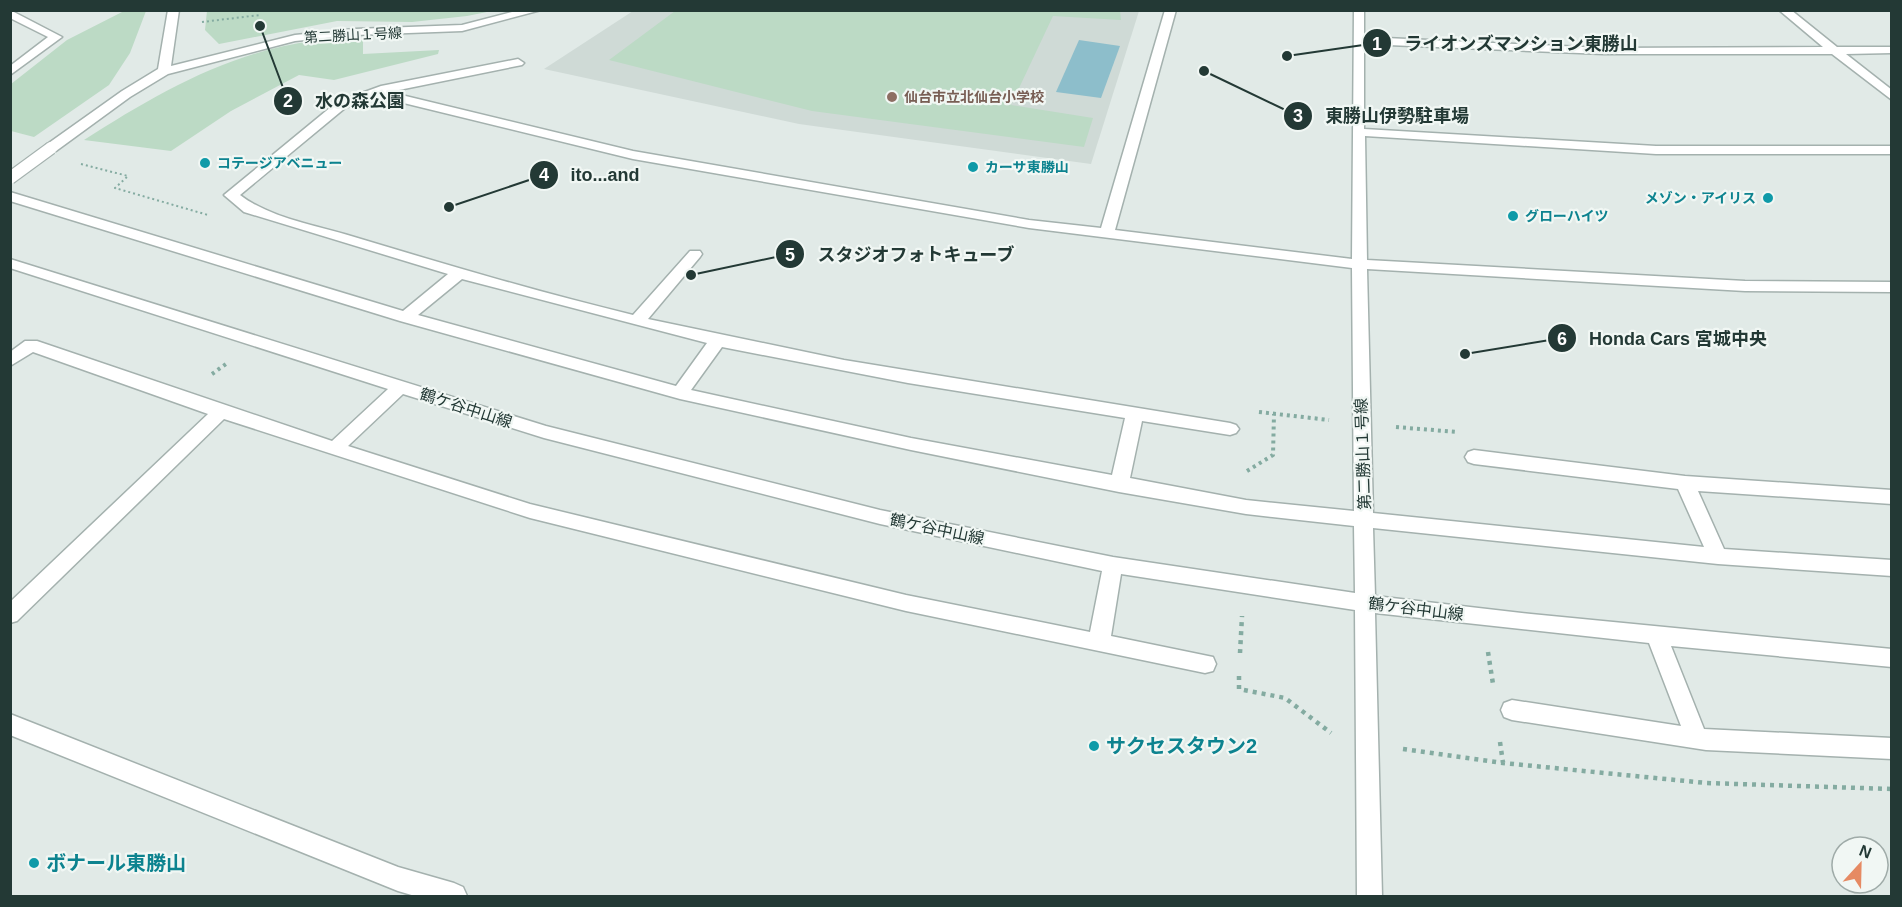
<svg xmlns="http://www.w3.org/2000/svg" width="1902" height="907" viewBox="0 0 1902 907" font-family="Arial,'Noto Sans JP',sans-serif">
<rect width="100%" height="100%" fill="#e1eae7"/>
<path fill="#cfdad6" d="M 633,11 L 1139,11 L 1091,164 L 799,124 L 544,69 Z"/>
<path fill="#bcdac5" d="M 126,10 L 146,11 L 130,53 L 109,85 L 34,137 L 11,131 L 11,84 L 67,40 Z
M 207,11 L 207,10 L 492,11 L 467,16 L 412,22 L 337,21 L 219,44 L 205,30 Z
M 675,11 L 1120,10 L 1121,20 L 1053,16 L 1011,105 L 1093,118 L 1084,147 L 812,111 L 609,60 Z
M 363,40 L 363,54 L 439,50 L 438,54 L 334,80 L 299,75 L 231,111 L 171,151 L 84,140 C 155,95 228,52 313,41 C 329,39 347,40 363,40 Z"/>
<path fill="#8dbecb" d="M 1079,40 L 1120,46 L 1101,98 L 1056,92 Z"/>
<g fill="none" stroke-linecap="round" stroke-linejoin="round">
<g stroke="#a4b1ae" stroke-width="3">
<path id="minor" d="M 10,10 L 62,37 L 10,75 L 10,66 L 48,37 L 10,18 Z
M 168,10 L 179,10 L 171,66 L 295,35 L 355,29 L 462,25 L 520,10 L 541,10 L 462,31 L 355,35 L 295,41 L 168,74 L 130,97 L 56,151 L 46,151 L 46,145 L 122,91 L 158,69 Z
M 1165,10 L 1176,10 L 1115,230 L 1352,259 L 1354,10 L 1364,10 L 1364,37 L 1604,48 L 1823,47 L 1779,10 L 1791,10 L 1837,47 L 1892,47 L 1892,53 L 1846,54 L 1892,90 L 1892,100 L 1832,54 L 1604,54 L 1364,44 L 1364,129 L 1656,146 L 1892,146 L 1892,154 L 1656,154 L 1365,136 L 1367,260 L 1745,281 L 1892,282 L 1892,292 L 1745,291 L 1367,269 L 1373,513 L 1704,547 L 1678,489 L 1474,464 L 1468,462 L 1465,457 L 1468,452 L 1474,450 L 1685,476 L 1892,490 L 1892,504 L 1698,491 L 1724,549 L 1892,560 L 1892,576 L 1718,564 L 1373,528 L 1375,596 L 1531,614 L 1892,649 L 1892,667 L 1671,646 L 1704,729 L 1892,738 L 1892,759 L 1706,750 L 1512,720 L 1504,717 L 1501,710 L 1504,703 L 1512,700 L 1681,726 L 1649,643 L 1375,613 L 1382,896 L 1357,896 L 1355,610 L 1121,574 L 1111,636 L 1213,657 L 1216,664 L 1213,671 L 1205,673 L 906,611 L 530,518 L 224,419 L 17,621 L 10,623 L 10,602 L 208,414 L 33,352 L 10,366 L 10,352 L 25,341 L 37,341 L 332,441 L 388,389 L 10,268 L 10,259 L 546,426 L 880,510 L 1113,557 L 1355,593 L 1354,526 L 1246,514 L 1119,492 L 911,450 L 680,399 L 400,321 L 10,201 L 10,192 L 403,311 L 448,274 L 244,212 L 224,195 L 337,102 L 381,86 L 518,59 L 524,63 L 522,65 L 389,92 L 633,151 L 1029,220 L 1101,228 ZM 375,96 L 633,159 L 1029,228 L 1352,268 L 1354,511 L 1246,500 L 1130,478 L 1142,421 L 1230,435 L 1236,433 L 1239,429 L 1236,425 L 1230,423 L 844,360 L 648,319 L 700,257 L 702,254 L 700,251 L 690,251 L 633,315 C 538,292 444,264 351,236 C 315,225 270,218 240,195 L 345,108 ZM 462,279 L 707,343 L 676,386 L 418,315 ZM 722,347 L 908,383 L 1125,418 L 1112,475 L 911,438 L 691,390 ZM 403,394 L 544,438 L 880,524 L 1102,571 L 1090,632 L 906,595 L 530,504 L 348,446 Z
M 10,714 L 398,867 L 454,883 L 463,887 L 467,896 L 415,896 L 398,891 L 10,735 Z"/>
</g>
<path stroke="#84aba1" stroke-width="2" stroke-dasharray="2 3" stroke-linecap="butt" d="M 202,22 L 260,15
M 81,164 L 128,176 L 115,188 L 208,215"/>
<path stroke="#84aba1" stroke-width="4" stroke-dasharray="3 4" stroke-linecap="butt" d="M 212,374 L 226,364
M 1259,412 L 1329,420
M 1396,427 L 1457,432
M 1247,471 L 1273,455 L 1274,414"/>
<path stroke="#84aba1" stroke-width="4.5" stroke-dasharray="4 5" stroke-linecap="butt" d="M 1488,652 L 1493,684
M 1240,653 L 1242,616
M 1239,676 L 1239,689 L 1285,698 L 1331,733
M 1500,742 L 1503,763
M 1403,749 L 1503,763 L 1706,783 L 1892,789"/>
<use href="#minor" fill="#fff" fill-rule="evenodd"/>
<g stroke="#a4b1ae" stroke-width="14" stroke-linecap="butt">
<path id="minor-bridge" d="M 10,178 L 51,148"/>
</g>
<use href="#minor-bridge" stroke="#fff" stroke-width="12"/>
</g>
<circle fill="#8d6e63" stroke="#f1f7f4" stroke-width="2" cx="892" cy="97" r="6"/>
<g fill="#0f9aa8" stroke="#f1f7f4" stroke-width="2">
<circle cx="205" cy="163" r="6"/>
<circle cx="973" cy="167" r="6"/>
<circle cx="1768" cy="198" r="6"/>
<circle cx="1513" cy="216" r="6"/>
<circle cx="1094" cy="746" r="6"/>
<circle cx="34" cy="863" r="6"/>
</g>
<g text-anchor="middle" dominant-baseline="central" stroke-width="4.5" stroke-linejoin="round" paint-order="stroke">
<g font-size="14" fill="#233935" stroke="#f1f7f4">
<text transform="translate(353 35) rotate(-3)">第二勝山１号線</text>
</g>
<g font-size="14" font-weight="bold" fill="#785e54" stroke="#f1f7f4" text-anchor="start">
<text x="904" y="97">仙台市立北仙台小学校</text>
</g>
<g font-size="14" font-weight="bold" fill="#0d838f" stroke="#f1f7f4" text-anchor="start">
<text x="217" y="163">コテージアベニュー</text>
<text x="985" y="167">カーサ東勝山</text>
<text x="1756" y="198" text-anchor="end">メゾン・アイリス</text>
<text x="1525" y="216">グローハイツ</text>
</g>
<g font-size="16" fill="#233935" stroke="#f1f7f4">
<text transform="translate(466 408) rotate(18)">鶴ケ谷中山線</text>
<text transform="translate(1363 454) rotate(-92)">第二勝山１号線</text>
<text transform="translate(937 529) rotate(12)">鶴ケ谷中山線</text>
<text transform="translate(1416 609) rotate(7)">鶴ケ谷中山線</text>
</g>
<g font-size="20" font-weight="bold" fill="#0d838f" stroke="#f1f7f4" text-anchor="start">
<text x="1106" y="746">サクセスタウン2</text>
<text x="46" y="863">ボナール東勝山</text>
</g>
</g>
<path fill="none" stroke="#233935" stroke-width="2" d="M1287 56L1377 43M260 26L288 101M1204 71L1298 116M449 207L544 175M691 275L790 254M1465 354L1562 338"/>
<g fill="#233935" stroke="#f1f7f4" stroke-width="2">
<circle cx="1287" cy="56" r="6"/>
<circle cx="260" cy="26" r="6"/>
<circle cx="1204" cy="71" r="6"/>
<circle cx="449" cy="207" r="6"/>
<circle cx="691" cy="275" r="6"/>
<circle cx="1465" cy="354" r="6"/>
<circle cx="1377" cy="43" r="15"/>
<circle cx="288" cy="101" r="15"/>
<circle cx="1298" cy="116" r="15"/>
<circle cx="544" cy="175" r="15"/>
<circle cx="790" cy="254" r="15"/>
<circle cx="1562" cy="338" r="15"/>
</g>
<g font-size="18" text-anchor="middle" font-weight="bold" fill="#fff">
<text x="1377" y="50">1</text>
<text x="288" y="107">2</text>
<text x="1298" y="122">3</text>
<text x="544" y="181">4</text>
<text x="790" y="261">5</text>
<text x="1562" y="345">6</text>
</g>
<g font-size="18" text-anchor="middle" font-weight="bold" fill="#233935" stroke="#f1f7f4" stroke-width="4.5" stroke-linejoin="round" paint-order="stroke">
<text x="1521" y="50">ライオンズマンション東勝山</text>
<text x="360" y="107">水の森公園</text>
<text x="1397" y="122">東勝山伊勢駐車場</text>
<text x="605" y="181">ito...and</text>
<text x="916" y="261">スタジオフォトキューブ</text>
<text x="1678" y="345">Honda Cars 宮城中央</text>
</g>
<rect width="1902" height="907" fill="none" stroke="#233935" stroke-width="24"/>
<g transform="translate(1860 865) rotate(22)"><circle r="28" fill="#f1f7f4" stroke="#9faba8" stroke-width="1.5"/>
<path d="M0-4.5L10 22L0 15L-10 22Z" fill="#e68a63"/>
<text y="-9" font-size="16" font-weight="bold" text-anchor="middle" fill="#233935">N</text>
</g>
</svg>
